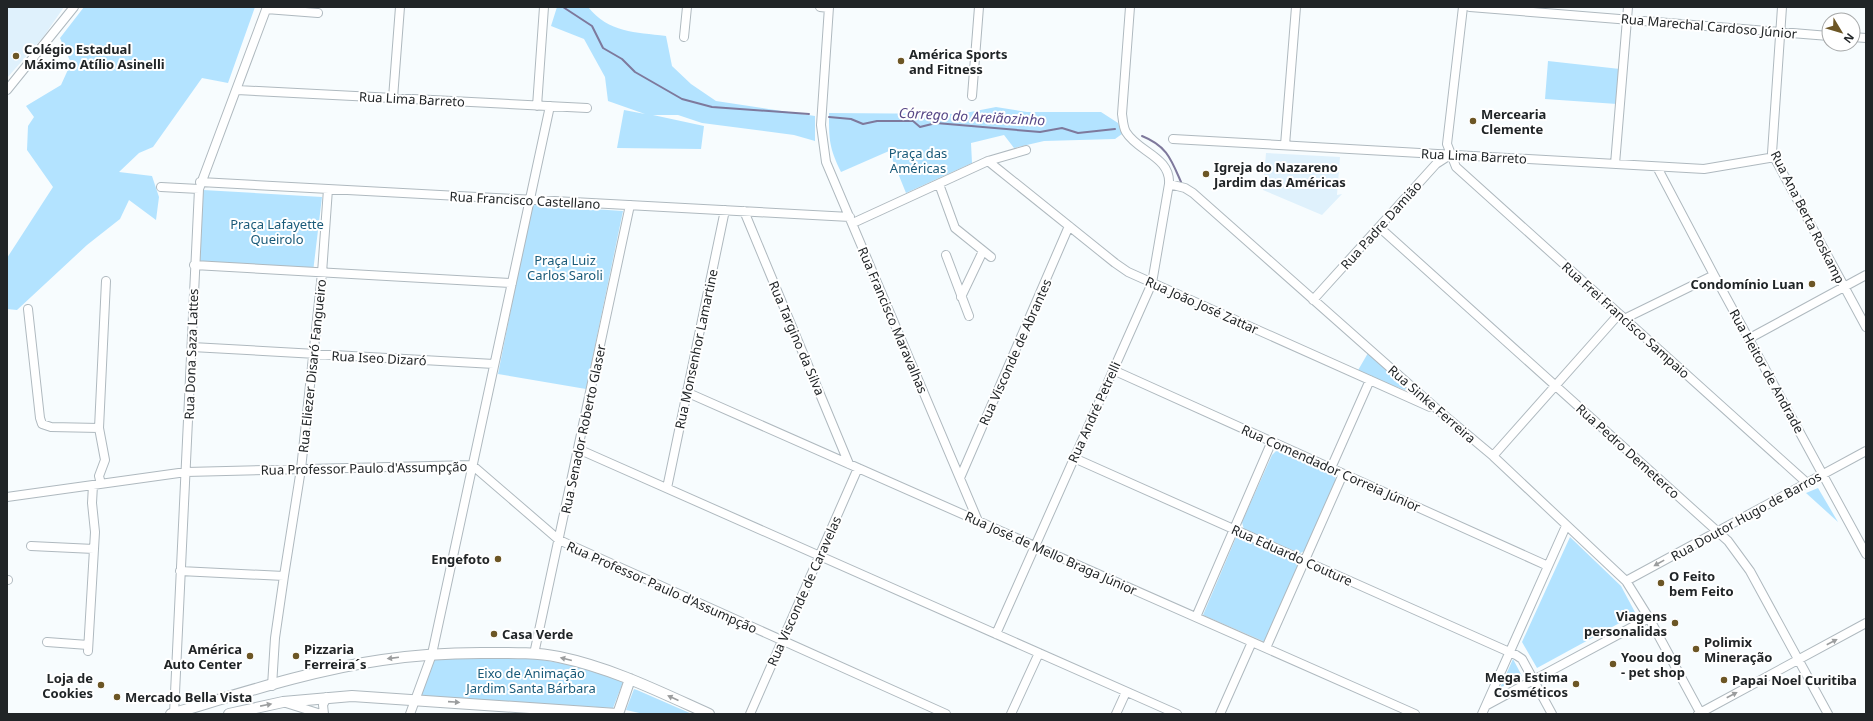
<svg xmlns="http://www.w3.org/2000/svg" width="1873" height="721" viewBox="0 0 1873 721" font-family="'Noto Sans',sans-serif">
<rect width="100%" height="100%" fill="#f7fcfe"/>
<path fill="#dff1fc" d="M 7,7 L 64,7 L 44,36 L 7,78 Z
M 1266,153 L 1340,157 L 1337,195 L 1342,194 L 1322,215 L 1263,190 Z"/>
<path fill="#b3e3ff" d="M 84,7 L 255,7 L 228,83 L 202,78 L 153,147 L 139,153 L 119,172 L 152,176 L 159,197 L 156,220 L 129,200 L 120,219 L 87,245 L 17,310 L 7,309 L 7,258 L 53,187 L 27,150 L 28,126 L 34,117 L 26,106 L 61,85 L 71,63 L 60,38 Z
M 557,7 L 588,7 C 609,33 635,32 666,36 L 672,66 L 691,84 L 716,101 L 815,116 L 815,141 L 794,135 L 702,123 L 678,115 L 653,115 L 704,126 L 701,149 L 617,148 L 624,110 L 645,114 L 608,101 L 605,77 L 584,39 L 551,26 Z
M 1548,61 L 1620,69 L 1617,104 L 1545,99 Z
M 996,107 L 1027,112 L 1101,112 L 1118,123 L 1122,134 L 1115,139 L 1044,141 L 1014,148 L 1004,135 L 971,143 L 972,163 L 906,193 L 889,151 L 841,172 C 829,147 829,140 829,113 L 960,114 Z
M 203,190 L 322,197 L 313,272 L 200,262 Z
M 532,203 L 562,205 L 562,207 L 623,211 L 586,389 L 498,374 Z
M 1368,353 L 1407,386 L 1405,390 L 1357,372 Z
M 1281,449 L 1335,474 L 1336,482 L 1305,551 L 1300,553 L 1244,530 L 1242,522 L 1272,455 L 1277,450 Z
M 1818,488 L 1838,522 L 1806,493 Z
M 1237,535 L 1300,562 L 1265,642 L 1203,615 Z
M 1570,537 L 1621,586 L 1636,614 L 1537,668 L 1522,642 Z
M 504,657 C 550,658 581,667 623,682 L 613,708 L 421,696 L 434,659 Z
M 1513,659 L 1522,676 L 1500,688 Z
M 634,689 L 637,690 L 692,714 L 644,714 L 626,710 Z"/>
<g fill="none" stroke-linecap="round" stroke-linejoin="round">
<path stroke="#7e799c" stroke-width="2" d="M 563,7 L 592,26 L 603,48 L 622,59 L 635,72 L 682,99 L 712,107 L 809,114
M 829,117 L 851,119 L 863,124 L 877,121 L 913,121 L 920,127 L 936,123 L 1040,132 L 1062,128 L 1078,133 L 1115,129
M 1142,136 C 1167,146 1171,159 1181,182"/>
<g stroke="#afb9bf" stroke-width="10">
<path id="minor" d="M 820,7 L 829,8
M 829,7 L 821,125 L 826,162 L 978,521
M 1130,7 L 1122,114 C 1123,120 1123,127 1126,132 C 1138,152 1171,157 1169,184 L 1185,188 L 1193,193 L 1438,410 L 1493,456 L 1626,581 L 1649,618 L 1701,714
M 1463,7 L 1447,144 L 1456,167 L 1807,483
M 1470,7 L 1829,36
M 1782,7 L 1772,153 L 1866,327
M 266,9 L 318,13
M 684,37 L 687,7
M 1853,37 L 1866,38
M 7,90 L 74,7
M 237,90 L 587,108
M 972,96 L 979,7
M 393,98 L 400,7
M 537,106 L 544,7
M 1173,139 L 1704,169 L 1775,157
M 1285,145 L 1296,7
M 988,161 L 1115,263 L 1128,272 L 1430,407
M 1615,164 L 1628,7
M 1657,167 L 1714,275 L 1866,554
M 200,182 L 850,217
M 939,184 L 955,228 L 991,257
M 161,187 L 199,189
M 744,211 L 849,464
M 853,223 L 988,161 L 1026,150
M 1379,227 L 1728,541 L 1750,571 L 1828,714
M 946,255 L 969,316
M 194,265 L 512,283
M 961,297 L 983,251
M 1313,300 L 1436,164 L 1450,155
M 28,309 L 40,418 L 42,424 L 51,427 L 99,428
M 1624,319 L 1714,275
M 1750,338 L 1866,275
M 192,347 L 494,364
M 1113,370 L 1548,566
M 686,392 L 1415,714
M 578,449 L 1177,714
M 1493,456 L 1619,314
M 1074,458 L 1516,655 L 1522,659 L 1552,714
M 1331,468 L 1370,380
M 960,478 L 1069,226
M 101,484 L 99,476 L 105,460 L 99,428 L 106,281
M 667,488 L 725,210
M 7,497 L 186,472 L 472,465 L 559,540 L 946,714
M 31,546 L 94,549
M 180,571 L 284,576
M 7,580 L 8,580
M 1626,581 L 1866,451
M 1196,617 L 1272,441
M 996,634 L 1152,283 L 1169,184
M 47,642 L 88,645
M 1266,648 L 1343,474
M 88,651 L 95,532 L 92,503 L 93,485
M 534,654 L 630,205
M 272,686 L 275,638 L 284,576 L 301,469 L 322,273 L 328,189
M 286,703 L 321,714
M 1487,705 L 1649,618
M 174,714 L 199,189 L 267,7
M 324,714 L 323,705 L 327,697
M 410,714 L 432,654 L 550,106
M 750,714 L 858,468
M 1011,714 L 1039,653
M 1116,714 L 1126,692
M 1220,714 L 1252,642
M 1482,714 L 1566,526
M 1698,714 L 1866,623"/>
</g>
<g stroke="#afb9bf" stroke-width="12">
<path id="major" d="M 171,714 C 239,694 312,670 382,660 C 415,655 448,653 481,653 C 507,653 534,652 559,657 C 612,668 660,692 709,714
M 229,714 L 283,702 L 352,696 L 617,714
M 618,714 L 630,679"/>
</g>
<use href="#minor" stroke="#fff" stroke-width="8"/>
<use href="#major" stroke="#fff" stroke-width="10"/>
</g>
<defs><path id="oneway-solid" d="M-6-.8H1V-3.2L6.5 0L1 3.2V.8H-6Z"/></defs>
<g fill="#9b9d9e">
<use href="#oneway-solid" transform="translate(1659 563) rotate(151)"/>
<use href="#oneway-solid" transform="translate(1832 642) rotate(-28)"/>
<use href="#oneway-solid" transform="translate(393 658) rotate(173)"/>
<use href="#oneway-solid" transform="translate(566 659) rotate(-166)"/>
<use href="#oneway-solid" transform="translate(1732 695) rotate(-28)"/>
<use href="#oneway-solid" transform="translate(673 698) rotate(-156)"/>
<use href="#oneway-solid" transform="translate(454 702) rotate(4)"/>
<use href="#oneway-solid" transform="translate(266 705) rotate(-11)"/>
</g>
<g fill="#6c5625" stroke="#fff" stroke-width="1.5">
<circle cx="16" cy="56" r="4"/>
<circle cx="901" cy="61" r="4"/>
<circle cx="1473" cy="121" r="4"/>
<circle cx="1206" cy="174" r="4"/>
<circle cx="1812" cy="284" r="4"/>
<circle cx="498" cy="559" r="4"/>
<circle cx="1661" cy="583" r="4"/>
<circle cx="1675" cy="623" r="4"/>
<circle cx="494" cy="634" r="4"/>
<circle cx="1696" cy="649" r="4"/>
<circle cx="250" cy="656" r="4"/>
<circle cx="296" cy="656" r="4"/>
<circle cx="1613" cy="664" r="4"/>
<circle cx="1724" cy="680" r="4"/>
<circle cx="1576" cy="684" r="4"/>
<circle cx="101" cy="685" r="4"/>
<circle cx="117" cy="697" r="4"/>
</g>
<g text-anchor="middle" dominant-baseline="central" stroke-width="4" stroke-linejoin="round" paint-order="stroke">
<g font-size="13" fill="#212527" stroke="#fff">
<text transform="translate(1709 26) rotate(5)">Rua Marechal Cardoso Júnior</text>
<text transform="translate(412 99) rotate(3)">Rua Lima Barreto</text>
<text transform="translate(1474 156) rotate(3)">Rua Lima Barreto</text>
<text transform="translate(525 200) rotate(3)">Rua Francisco Castellano</text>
<text transform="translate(1808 217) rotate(63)">Rua Ana Berta Roskamp</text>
<text transform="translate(1381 225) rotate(-48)">Rua Padre Damião</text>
<text transform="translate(1202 305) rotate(24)">Rua João José Zattar</text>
<text transform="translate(893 320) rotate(67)">Rua Francisco Maravalhas</text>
<text transform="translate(1626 320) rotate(42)">Rua Frei Francisco Sampaio</text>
<text transform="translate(797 338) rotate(67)">Rua Targino da Silva</text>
<text transform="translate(696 349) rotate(-78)">Rua Monsenhor Lamartine</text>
<text transform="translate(1015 352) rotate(-66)">Rua Visconde de Abrantes</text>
<text transform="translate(191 354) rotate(-88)">Rua Dona Saza Lattes</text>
<text transform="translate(379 358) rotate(3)">Rua Iseo Dizaró</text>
<text transform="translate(312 366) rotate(-84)">Rua Eliezer Disaró Fangueiro</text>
<text transform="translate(1767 371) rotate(61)">Rua Heitor de Andrade</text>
<text transform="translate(1432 404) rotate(41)">Rua Sinke Ferreira</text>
<text transform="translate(1094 412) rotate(-66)">Rua André Petrelli</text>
<text transform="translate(583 429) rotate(-78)">Rua Senador Roberto Glaser</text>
<text transform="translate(1628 451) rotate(42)">Rua Pedro Demeterco</text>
<text transform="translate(364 468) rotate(-1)">Rua Professor Paulo d'Assumpção</text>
<text transform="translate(1331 468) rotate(24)">Rua Comendador Correia Júnior</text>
<text transform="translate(1746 516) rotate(-29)">Rua Doutor Hugo de Barros</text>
<text transform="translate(1051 553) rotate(24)">Rua José de Mello Braga Júnior</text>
<text transform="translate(1292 555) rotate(24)">Rua Eduardo Couture</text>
<text transform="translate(662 587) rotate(24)">Rua Professor Paulo d'Assumpção</text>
<text transform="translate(804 591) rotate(-66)">Rua Visconde de Caravelas</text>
</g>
<g font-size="13" font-weight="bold" fill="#212527" stroke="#fff" text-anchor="start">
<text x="24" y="49">Colégio Estadual<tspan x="24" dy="15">Máximo Atílio Asinelli</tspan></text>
<text x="909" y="54">América Sports<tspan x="909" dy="15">and Fitness</tspan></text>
<text x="1481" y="114">Mercearia<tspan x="1481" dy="15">Clemente</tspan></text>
<text x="1214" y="167">Igreja do Nazareno<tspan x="1214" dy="15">Jardim das Américas</tspan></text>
<text x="1804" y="284" text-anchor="end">Condomínio Luan</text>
<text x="490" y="559" text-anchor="end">Engefoto</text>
<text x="1669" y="576">O Feito<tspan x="1669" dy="15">bem Feito</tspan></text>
<text x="1667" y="616" text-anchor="end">Viagens<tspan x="1667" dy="15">personalidas</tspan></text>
<text x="502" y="634">Casa Verde</text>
<text x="1704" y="642">Polimix<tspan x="1704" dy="15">Mineração</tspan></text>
<text x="242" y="649" text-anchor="end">América<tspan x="242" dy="15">Auto Center</tspan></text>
<text x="304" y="649">Pizzaria<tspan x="304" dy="15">Ferreira´s</tspan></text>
<text x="1621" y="657">Yoou dog<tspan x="1621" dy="15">- pet shop</tspan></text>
<text x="1568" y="677" text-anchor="end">Mega Estima<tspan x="1568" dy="15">Cosméticos</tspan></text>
<text x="93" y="678" text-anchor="end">Loja de<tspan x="93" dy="15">Cookies</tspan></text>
<text x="1732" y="680">Papai Noel Curitiba</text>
<text x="125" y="697">Mercado Bella Vista</text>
</g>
<g font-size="13" fill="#195a79" stroke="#fff">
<text x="918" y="153">Praça das<tspan x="918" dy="15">Américas</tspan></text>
<text x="277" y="224">Praça Lafayette<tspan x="277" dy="15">Queirolo</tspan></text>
<text x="565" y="260">Praça Luiz<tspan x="565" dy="15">Carlos Saroli</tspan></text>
<text x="531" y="673">Eixo de Animação<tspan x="531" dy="15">Jardim Santa Bárbara</tspan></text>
</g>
<g font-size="14" font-style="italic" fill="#574887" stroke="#fff">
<text transform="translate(972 116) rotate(3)">Córrego do Areiãozinho</text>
</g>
</g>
<rect width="1873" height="721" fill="none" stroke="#212527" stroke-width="16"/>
<g transform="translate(1841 32) rotate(128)"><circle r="19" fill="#ffffff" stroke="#a6a8a9"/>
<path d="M0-3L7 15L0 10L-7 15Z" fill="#6c5625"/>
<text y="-6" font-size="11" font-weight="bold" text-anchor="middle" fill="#212527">N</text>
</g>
</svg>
